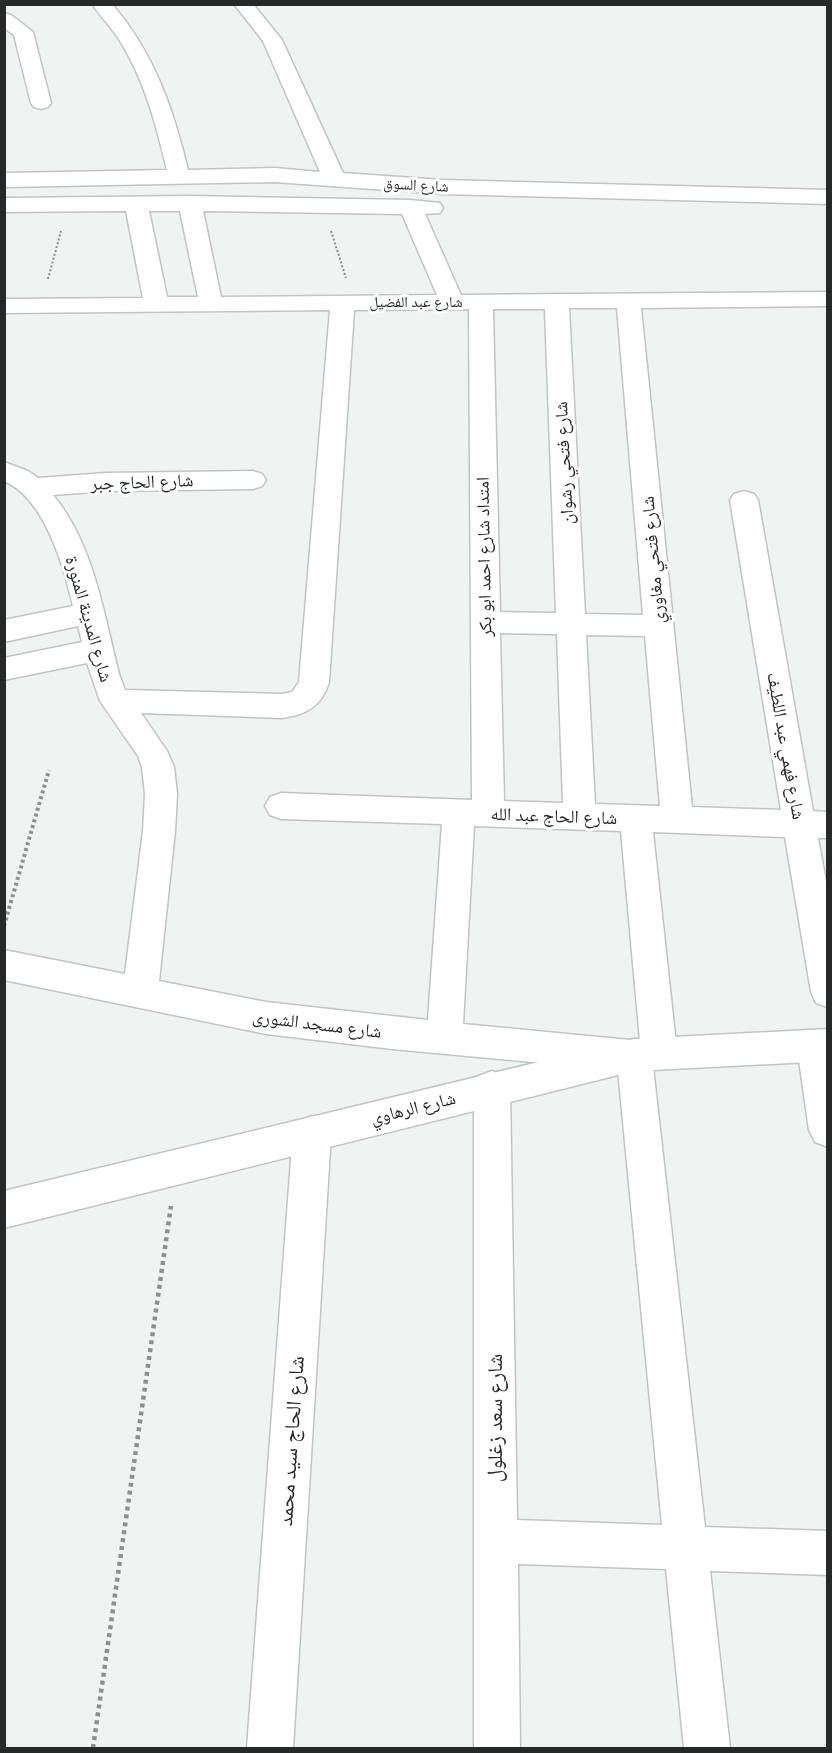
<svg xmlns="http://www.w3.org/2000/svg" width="832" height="1753" viewBox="0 0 832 1753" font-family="Karla,'Noto Naskh Arabic',sans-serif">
<rect width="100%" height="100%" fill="#eff4f2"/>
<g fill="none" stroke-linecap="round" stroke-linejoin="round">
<g stroke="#c0c4c3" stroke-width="3">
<path id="street" d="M 92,4 L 112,4 C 154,53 173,108 188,170 L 275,168 L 320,172 L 263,41 L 234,4 L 253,4 L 282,40 L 343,173 L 442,180 L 828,190 L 828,204 L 442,194 L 275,182 L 4,187 L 4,173 L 167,170 C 156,125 145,81 120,41 C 112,28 101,17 92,4 Z
M 4,13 L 11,15 L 33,32 L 51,103 L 48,107 L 41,109 L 34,107 L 31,103 L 14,35 L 4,28 Z
M 190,196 L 410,200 L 440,203 L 443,208 L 440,213 L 425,214 L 461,295 L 828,292 L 828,306 L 641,308 L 692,807 L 781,810 L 730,500 L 734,494 L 744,491 L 754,494 L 758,500 L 813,811 L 828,812 L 828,838 L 818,838 L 828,892 L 828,1007 L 816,1003 L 811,992 L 785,837 L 653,832 L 677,1053 L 672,1064 L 659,1069 L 653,1067 L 705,1527 L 828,1531 L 828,1575 L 710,1571 L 730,1748 L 684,1748 L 666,1569 L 518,1564 L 520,1748 L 474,1748 L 474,1088 L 479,1076 L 492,1071 L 505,1076 L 510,1088 L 517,1520 L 662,1525 L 618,1070 L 392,1049 L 266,1034 L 4,980 L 4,950 L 125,974 L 143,831 L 145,794 L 142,767 L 138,756 L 100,701 L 87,663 L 4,680 L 4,658 L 82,642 L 78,626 L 4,642 L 4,620 L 73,606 C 64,568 45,498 4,481 L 4,462 L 28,471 L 38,478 L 106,473 L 253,471 L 262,474 L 266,480 L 262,486 L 253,489 L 106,491 L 53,495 C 94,544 104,615 119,674 L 125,690 L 282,694 L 292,692 L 299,682 L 330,310 L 4,313 L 4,299 L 143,298 L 126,211 L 4,212 L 4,198 ZM 149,211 L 180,211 L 198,297 L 167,297 ZM 203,211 L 402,214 L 437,295 L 221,297 ZM 569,308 L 617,308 L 643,615 L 585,614 ZM 469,309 L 472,800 L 281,793 L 270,797 L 265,806 L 270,815 L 281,819 L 442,824 L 428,1020 L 266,1002 L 159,981 L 175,831 L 177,794 L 174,767 L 167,751 L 141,713 L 282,718 C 306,715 322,706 329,682 L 354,310 ZM 493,309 L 545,309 L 556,613 L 500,612 ZM 500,633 L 557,634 L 563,803 L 504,801 ZM 586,635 L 645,636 L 660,806 L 595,804 ZM 474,826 L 621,831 L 640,1041 L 463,1024 Z
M 815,1030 L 828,1035 L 828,1147 L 815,1142 L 809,1130 L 797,1046 L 802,1035 Z
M 312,1116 L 325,1121 L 331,1133 L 293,1748 L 247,1748 L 293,1133 L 299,1121 Z"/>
</g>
<g stroke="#c0c4c3" stroke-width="3">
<path id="secondary" d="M 828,1029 L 828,1061 L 634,1071 L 4,1228 L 4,1191 L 634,1039 Z"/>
</g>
<path stroke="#8d908f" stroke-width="2" stroke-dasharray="2 2" stroke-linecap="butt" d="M 331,231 L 346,278
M 48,279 L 61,231"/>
<path stroke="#8d908f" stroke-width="4" stroke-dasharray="3 3" stroke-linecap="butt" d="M 4,926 L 49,770"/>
<path stroke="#8d908f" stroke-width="4.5" stroke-dasharray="4 4" stroke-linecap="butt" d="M 93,1748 L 171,1206"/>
<use href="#street" fill="#fff" fill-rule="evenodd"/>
<use href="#secondary" fill="#fff" fill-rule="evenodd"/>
</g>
<g text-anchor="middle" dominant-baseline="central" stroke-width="6" stroke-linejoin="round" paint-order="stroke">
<g font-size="15" fill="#272828" stroke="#fff">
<text transform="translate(416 185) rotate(3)">شارع السوق</text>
<text x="416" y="302">شارع عبد الفضيل</text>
</g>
<g font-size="18" fill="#272828" stroke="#fff">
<text transform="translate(564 463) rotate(-93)">شارع فتحي رشوان</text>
<text transform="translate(142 482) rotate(-2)">شارع الحاج جبر</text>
<text transform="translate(484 557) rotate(-91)">امتداد شارع احمد ابو بكر</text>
<text transform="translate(653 560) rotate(-95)">شارع فتحي مغاوري</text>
<text transform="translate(89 619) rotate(74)">شارع المدينة المنورة</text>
<text transform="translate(786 746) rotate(80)">شارع فهمي عبد اللطيف</text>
<text transform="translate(554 816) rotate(2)">شارع الحاج عبد الله</text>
<text transform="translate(317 1024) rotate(7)">شارع مسجد الشورى</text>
<text transform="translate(413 1108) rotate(-14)">شارع الرهاوي</text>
</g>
<g font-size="21" fill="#272828" stroke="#fff">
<text transform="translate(495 1418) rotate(-90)">شارع سعد زغلول</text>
<text transform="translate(291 1441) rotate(-86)">شارع الحاج سيد محمد</text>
</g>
</g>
<rect width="832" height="1753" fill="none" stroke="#272828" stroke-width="12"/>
</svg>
